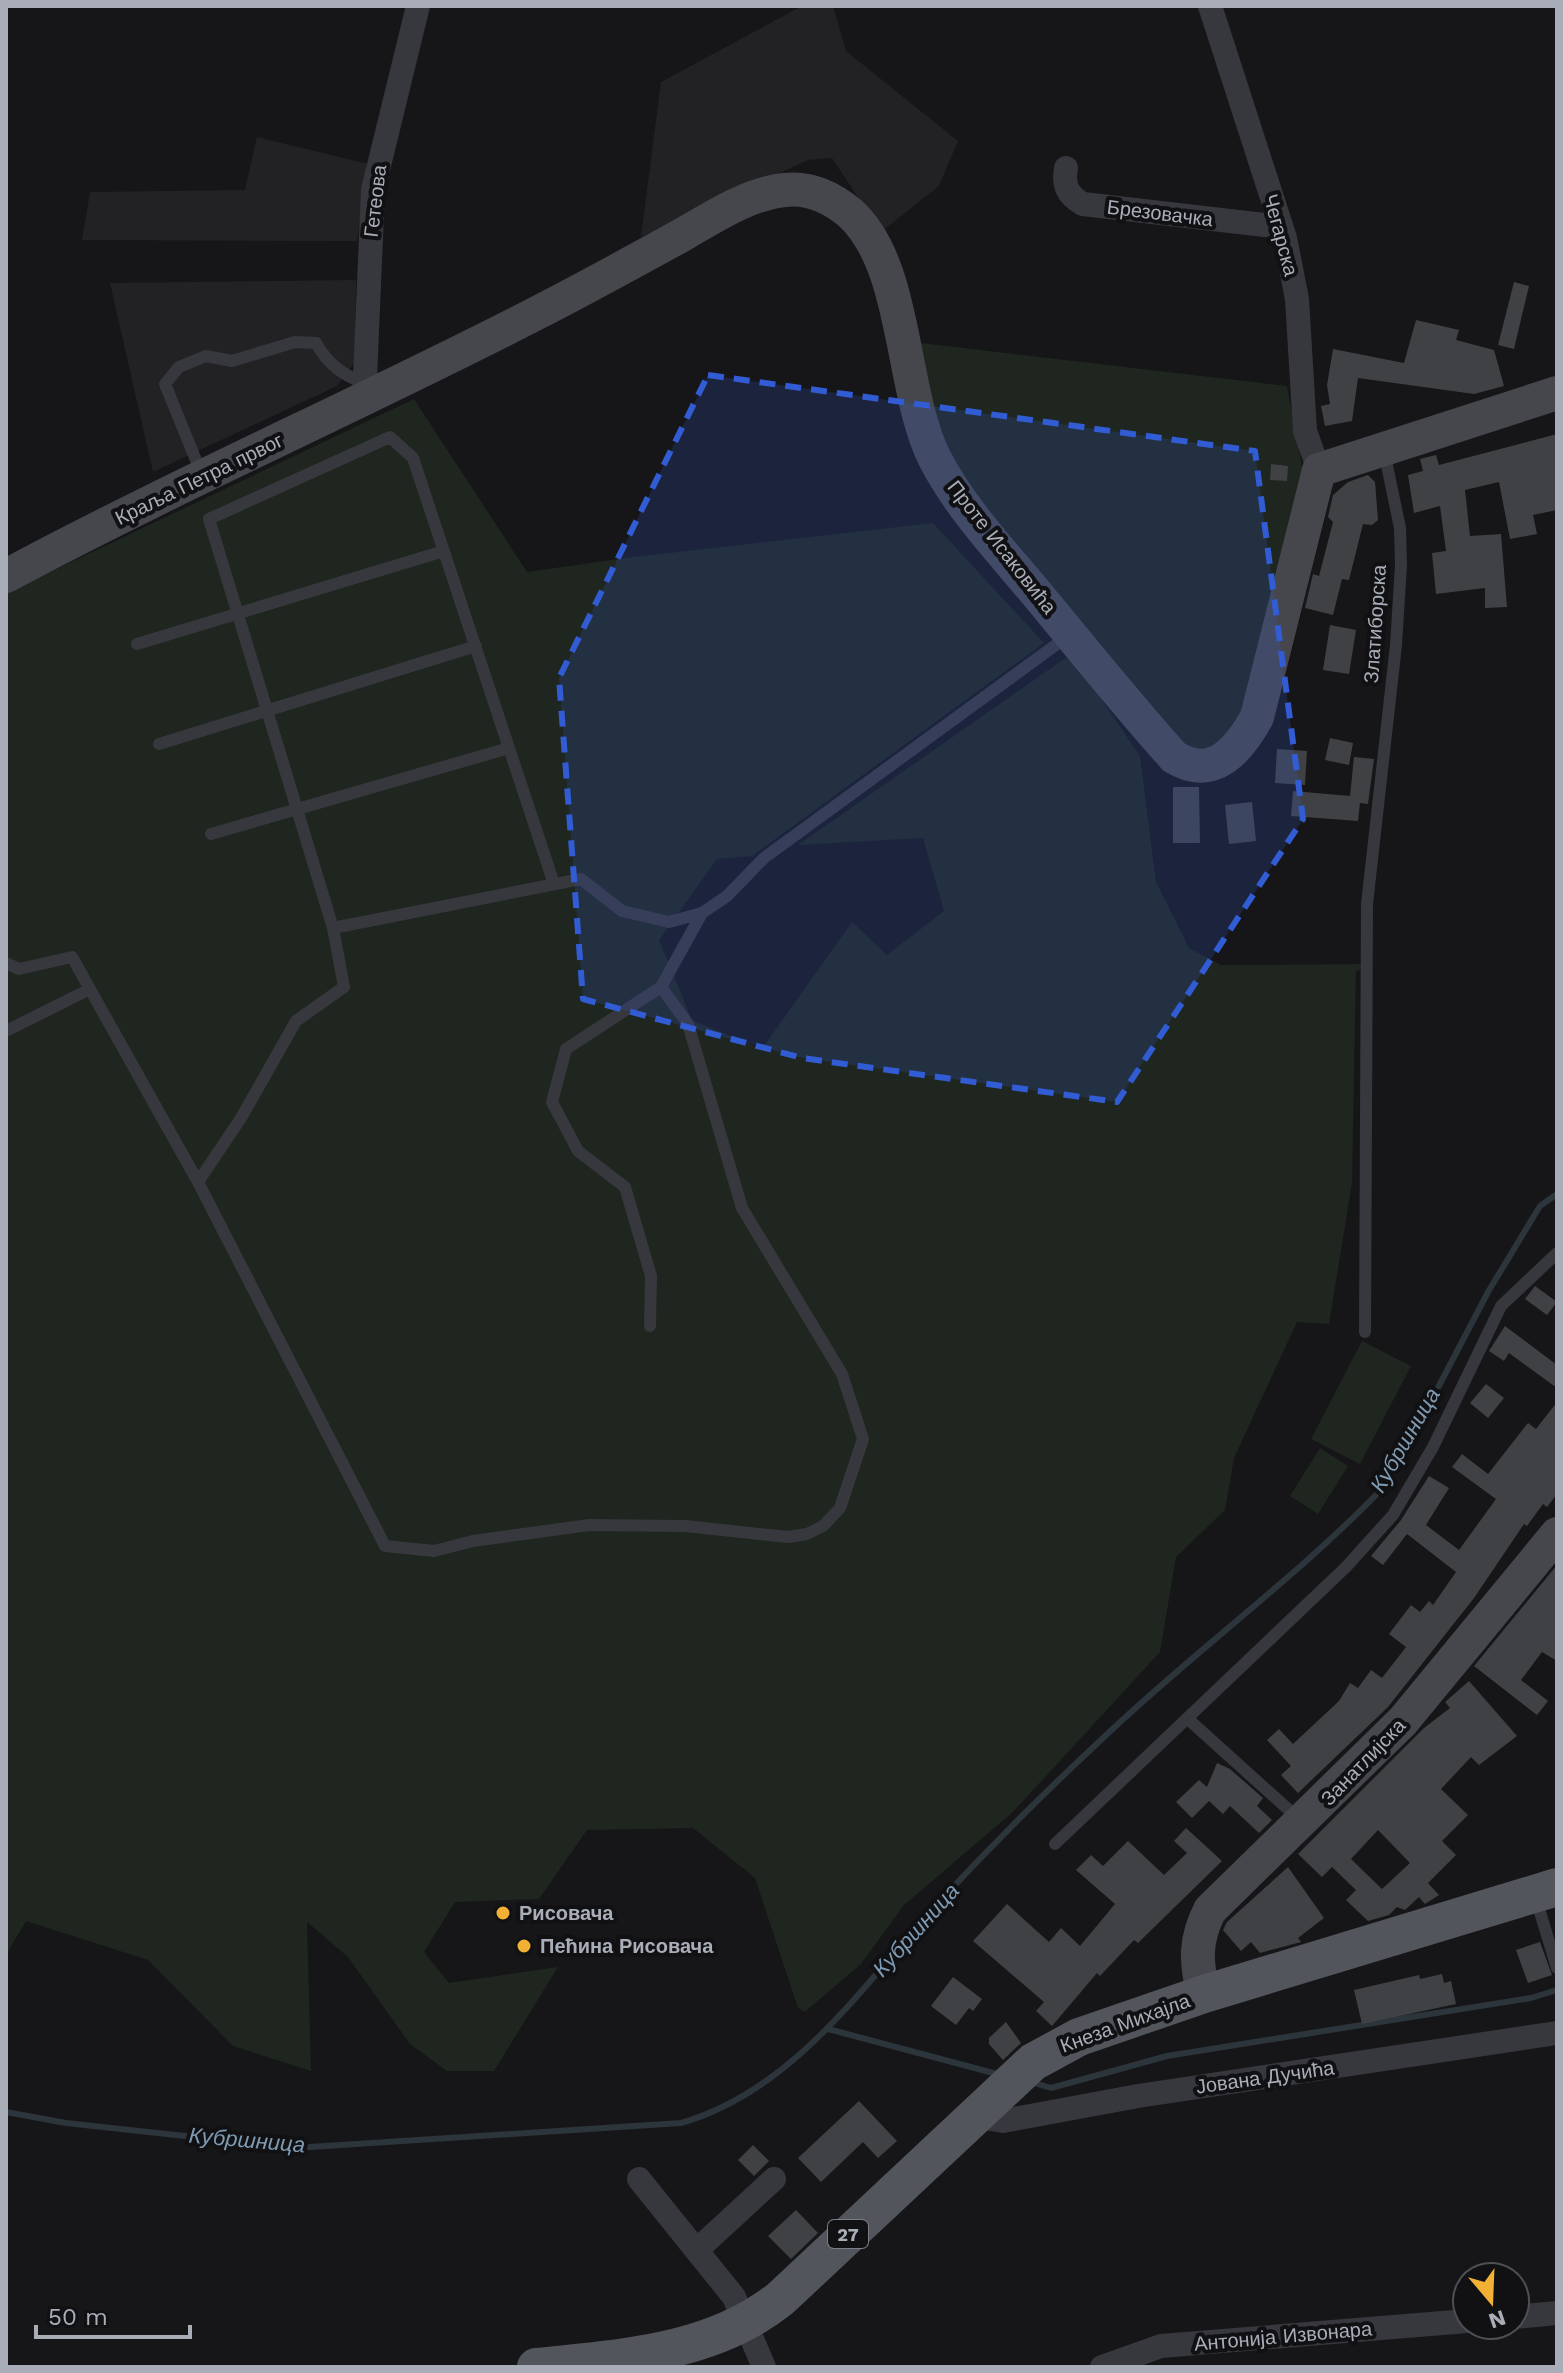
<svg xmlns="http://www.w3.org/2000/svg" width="1563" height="2373" viewBox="0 0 1563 2373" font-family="'Work Sans',sans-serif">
<rect width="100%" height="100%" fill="#161618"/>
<path fill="#222225" d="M 802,6 L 833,6 L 846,51 L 958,141 L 939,186 L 881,232 L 832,158 L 808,160 L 641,237 L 661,82 Z
M 257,137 L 368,164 L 357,241 L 82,240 L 90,192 L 245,190 Z
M 356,280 L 355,362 L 337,386 L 153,472 L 110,283 Z"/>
<path fill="#1e261f" d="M 912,342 L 1287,386 L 1302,467 L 1302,488 L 1236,738 L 1192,755 L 972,504 L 936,428 Z
M 414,399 L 527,572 L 625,558 L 933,523 L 1044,643 L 752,856 L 717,859 L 659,940 L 692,1020 L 762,1049 L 852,922 L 887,955 L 944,911 L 923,838 L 798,845 L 1071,654 L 1140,756 L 1156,882 L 1189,948 L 1221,965 L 1376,964 L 1356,971 L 1352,1183 L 1329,1324 L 1297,1322 L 1234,1458 L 1225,1510 L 1176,1557 L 1160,1652 L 1013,1812 L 904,1905 L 861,1964 L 805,2012 L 798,2008 L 755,1878 L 693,1828 L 587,1830 L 539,1899 L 455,1902 L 424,1952 L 449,1983 L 558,1967 L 494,2071 L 447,2071 L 410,2044 L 348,1957 L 307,1922 L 311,2071 L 233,2046 L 148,1960 L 26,1921 L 6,1955 L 6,593 Z
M 1362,1341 L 1411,1366 L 1360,1464 L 1311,1439 Z
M 1320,1448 L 1348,1466 L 1318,1514 L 1290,1496 Z"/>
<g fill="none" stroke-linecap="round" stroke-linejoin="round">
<path stroke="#2c353c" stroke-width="6" d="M 828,2029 L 1001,2075
M 1031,2082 L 1051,2088 L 1167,2056 L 1531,1998 L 1557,1990
M 6,2112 L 66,2123 L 295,2148 L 681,2123 C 795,2090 863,1985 939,1902 C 991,1846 1046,1791 1102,1739 C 1191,1654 1292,1581 1378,1493 L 1396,1468 L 1488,1292 L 1540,1206 L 1557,1194"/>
</g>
<path fill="#404145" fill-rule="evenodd" d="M 1514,282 L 1529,286 L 1514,349 L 1498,345 Z
M 1416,320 L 1459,330 L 1456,340 L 1494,350 L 1504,386 L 1474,394 L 1358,378 L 1352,421 L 1325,426 L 1321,406 L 1330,404 L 1327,385 L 1333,349 L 1404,363 Z
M 1557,434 L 1557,510 L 1533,515 L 1537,534 L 1510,539 L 1499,482 L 1465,490 L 1470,536 L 1501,534 L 1507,607 L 1485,608 L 1485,588 L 1436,594 L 1432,553 L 1446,551 L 1440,506 L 1414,513 L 1408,475 L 1423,471 L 1420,459 L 1436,455 L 1439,465 Z
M 1271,464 L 1288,466 L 1287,481 L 1270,480 Z
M 1368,475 L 1375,482 L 1378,520 L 1372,525 L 1363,524 L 1349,580 L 1342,579 L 1333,615 L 1305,608 L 1313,574 L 1319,576 L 1333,522 L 1328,517 L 1333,495 L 1348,482 Z
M 1330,625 L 1356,630 L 1349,674 L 1323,670 Z
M 1330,738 L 1353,743 L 1349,765 L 1325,760 Z
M 1277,749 L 1307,751 L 1305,785 L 1275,783 Z
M 1354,757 L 1374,759 L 1368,804 L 1360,803 L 1358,821 L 1291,816 L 1293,791 L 1350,796 Z
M 1173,787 L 1199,787 L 1200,843 L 1173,843 Z
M 1252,802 L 1256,841 L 1229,844 L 1225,805 Z
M 1535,1286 L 1557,1302 L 1547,1315 L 1525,1299 Z
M 1505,1326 L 1557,1365 L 1557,1388 L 1509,1353 L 1504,1361 L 1489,1351 Z
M 1486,1384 L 1504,1398 L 1488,1418 L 1470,1403 Z
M 1557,1402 L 1557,1494 L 1547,1507 L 1543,1504 L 1527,1526 L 1524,1524 L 1474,1598 L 1388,1707 L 1298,1793 L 1281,1775 L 1291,1766 L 1267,1740 L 1279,1729 L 1293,1744 L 1339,1701 L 1350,1683 L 1358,1688 L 1371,1670 L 1382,1678 L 1406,1647 L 1389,1634 L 1411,1605 L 1420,1612 L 1429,1601 L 1433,1605 L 1456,1572 L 1407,1534 L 1383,1565 L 1371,1556 L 1401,1520 L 1429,1476 L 1449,1488 L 1426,1525 L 1459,1550 L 1496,1499 L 1452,1467 L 1462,1454 L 1488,1474 L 1528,1423 L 1536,1429 Z
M 1557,1565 L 1557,1661 L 1542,1652 L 1521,1680 L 1548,1701 L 1537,1715 L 1474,1666 Z
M 1469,1681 L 1517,1736 L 1479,1765 L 1471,1757 L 1441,1789 L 1468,1815 L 1442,1841 L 1456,1855 L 1428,1883 L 1439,1895 L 1425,1904 L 1419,1897 L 1405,1910 L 1397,1907 L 1389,1915 L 1368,1921 L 1346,1900 L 1356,1890 L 1332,1867 L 1322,1877 L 1298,1854 L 1424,1728 L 1450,1708 L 1445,1702 ZM 1378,1830 L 1410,1863 L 1382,1889 L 1351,1859 Z
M 1217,1763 L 1230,1769 L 1263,1798 L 1257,1806 L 1272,1820 L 1259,1833 L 1230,1806 L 1223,1814 L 1209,1801 L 1192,1818 L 1176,1802 L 1199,1780 L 1207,1787 Z
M 1186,1828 L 1222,1861 L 1138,1943 L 1134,1940 L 1100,1976 L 1097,1973 L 1052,2026 L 1036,2011 L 1044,2002 L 973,1941 L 1007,1904 L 1049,1942 L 1061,1928 L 1080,1946 L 1115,1904 L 1076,1870 L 1091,1855 L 1103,1866 L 1128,1841 L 1164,1875 L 1187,1853 L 1174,1841 Z
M 1288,1867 L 1324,1918 L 1298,1938 L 1301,1942 L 1260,1953 L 1251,1942 L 1241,1951 L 1223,1930 L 1227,1922 Z
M 1540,1942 L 1552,1975 L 1528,1983 L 1516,1950 Z
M 1442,1974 L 1444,1983 L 1451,1981 L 1456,2004 L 1362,2024 L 1354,1990 L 1419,1975 L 1420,1979 Z
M 953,1977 L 982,1999 L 973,2011 L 969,2008 L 956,2025 L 931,2006 Z
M 1006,2022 L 1021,2043 L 1003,2060 L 989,2044 L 989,2038 Z
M 859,2101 L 897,2141 L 878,2158 L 863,2142 L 821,2182 L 798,2158 Z
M 753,2145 L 769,2161 L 754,2176 L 738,2160 Z
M 796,2210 L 818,2233 L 791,2259 L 768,2236 Z"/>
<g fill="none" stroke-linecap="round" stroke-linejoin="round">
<path stroke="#37383d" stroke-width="12" d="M 202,475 L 165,384 L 179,367 L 206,356 L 232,361 L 295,342 L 316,343 C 327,363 343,376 365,383
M 137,644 L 444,551
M 159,744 L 476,646
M 211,834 L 509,748
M 333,928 L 581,879 L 622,911 L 669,922 L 702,913 L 727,896 L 764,858 L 1068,636
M 6,963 L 19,969 L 72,957 L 198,1182 L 385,1546 L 434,1551 L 473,1541 L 589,1525 L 685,1526 L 788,1537 L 807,1534 L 823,1526 L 840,1508 L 863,1439 L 842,1374 L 742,1208 L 688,1024 L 661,987 L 702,913
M 6,1031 L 90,989
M 198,1182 L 241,1118 L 296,1021 L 344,987 L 333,928 L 209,519 L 390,437 L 413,458 L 554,884
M 650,1326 L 651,1276 L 625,1187 L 578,1151 L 552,1102 L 566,1049 L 661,987
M 1365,1332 L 1367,904 L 1396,645 L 1401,565 L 1400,528 L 1384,451
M 1188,1719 L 1300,1820
M 1055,1844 L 1346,1567 L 1393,1515 L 1433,1447 L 1501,1306 L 1557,1253
M 1536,1899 L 1557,1968"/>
<path stroke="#37383d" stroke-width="24" d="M 1210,6 L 1285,238 L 1297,299 L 1305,431 L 1319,470
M 1066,168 C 1063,185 1067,195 1083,204 L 1281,227
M 364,401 L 373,190 L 418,6
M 974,2116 L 1003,2121 L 1138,2096 L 1557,2033
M 639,2179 L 734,2297 L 764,2367
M 698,2249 L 774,2179
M 1515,2317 L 1557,2313
M 1102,2367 L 1161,2346 L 1467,2321"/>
<path stroke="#45474d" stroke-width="34" d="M 6,576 C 180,483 360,404 535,314 C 584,289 633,262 682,235 C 713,217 748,194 784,190 C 809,187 831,197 850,213 C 908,265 900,390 935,459 C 962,511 1004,554 1041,599 C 1085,652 1128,706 1174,757 C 1214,782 1240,748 1257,717 L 1319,470 L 1557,393
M 1204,1994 C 1195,1962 1195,1939 1210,1910 L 1403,1721 L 1557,1534"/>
<path stroke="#53555c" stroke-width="38" d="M 536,2367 C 621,2358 711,2354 780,2299 L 1033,2062 L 1079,2037 L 1204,1994 L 1557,1887"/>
</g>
<path fill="#325cd3" fill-opacity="0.2" stroke="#325cd3" stroke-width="6" stroke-dasharray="16 10" stroke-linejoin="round" d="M 708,375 L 1255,451 L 1303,819 L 1117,1102 L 802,1058 L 583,999 L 559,678 Z"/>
<g fill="#f2b134" stroke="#111113" stroke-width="3">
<circle cx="503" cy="1913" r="8"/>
<circle cx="524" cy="1946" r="8"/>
</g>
<g text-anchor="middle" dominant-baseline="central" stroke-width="8" stroke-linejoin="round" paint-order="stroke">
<rect fill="#111113" stroke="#7b7e86" stroke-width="2" x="828" y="2220" width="40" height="28" rx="6"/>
<g font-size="18" font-weight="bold" fill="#a8adb8">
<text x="848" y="2234">27</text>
</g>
<g font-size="20" fill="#a8adb8" stroke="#111113">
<text transform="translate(375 201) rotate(-83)">Гетеова</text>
<text transform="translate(1160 213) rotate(7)">Брезовачка</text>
<text transform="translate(1281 235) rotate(75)">Чегарска</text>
<text transform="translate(199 479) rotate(-26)">Краља Петра првог</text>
<text transform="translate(1002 547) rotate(52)">Проте Исаковића</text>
<text transform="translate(1375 624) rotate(-86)">Златиборска</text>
<text transform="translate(1363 1762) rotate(-46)">Занатлијска</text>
<text transform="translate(1125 2023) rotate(-20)">Кнеза Михајла</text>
<text transform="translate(1265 2077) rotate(-8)">Јована Дучића</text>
<text transform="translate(1283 2336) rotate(-5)">Антонија Извонара</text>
</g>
<g font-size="20" font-weight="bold" fill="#a8adb8" stroke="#111113" text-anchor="start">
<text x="519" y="1913">Рисовача</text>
<text x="540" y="1946">Пећина Рисовача</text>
</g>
<g font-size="22" font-style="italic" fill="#7f9bb3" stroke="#111113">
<text transform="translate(1405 1440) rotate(-60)">Кубршница</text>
<text transform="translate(916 1930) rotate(-48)">Кубршница</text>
<text transform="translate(247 2140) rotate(5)">Кубршница</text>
</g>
</g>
<rect width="1563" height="2373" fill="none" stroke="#a8adb8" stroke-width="16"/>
<g transform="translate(1491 2301) rotate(161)"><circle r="38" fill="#111113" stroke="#4d4f55" stroke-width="2"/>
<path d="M0-6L14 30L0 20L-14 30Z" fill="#f2b134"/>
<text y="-12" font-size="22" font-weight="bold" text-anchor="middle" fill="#a8adb8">N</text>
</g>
<path d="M36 2325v12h154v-12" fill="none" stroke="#a8adb8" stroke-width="4"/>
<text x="48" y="2325" font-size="24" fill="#a8adb8" stroke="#111113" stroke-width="6" paint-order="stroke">50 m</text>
</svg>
